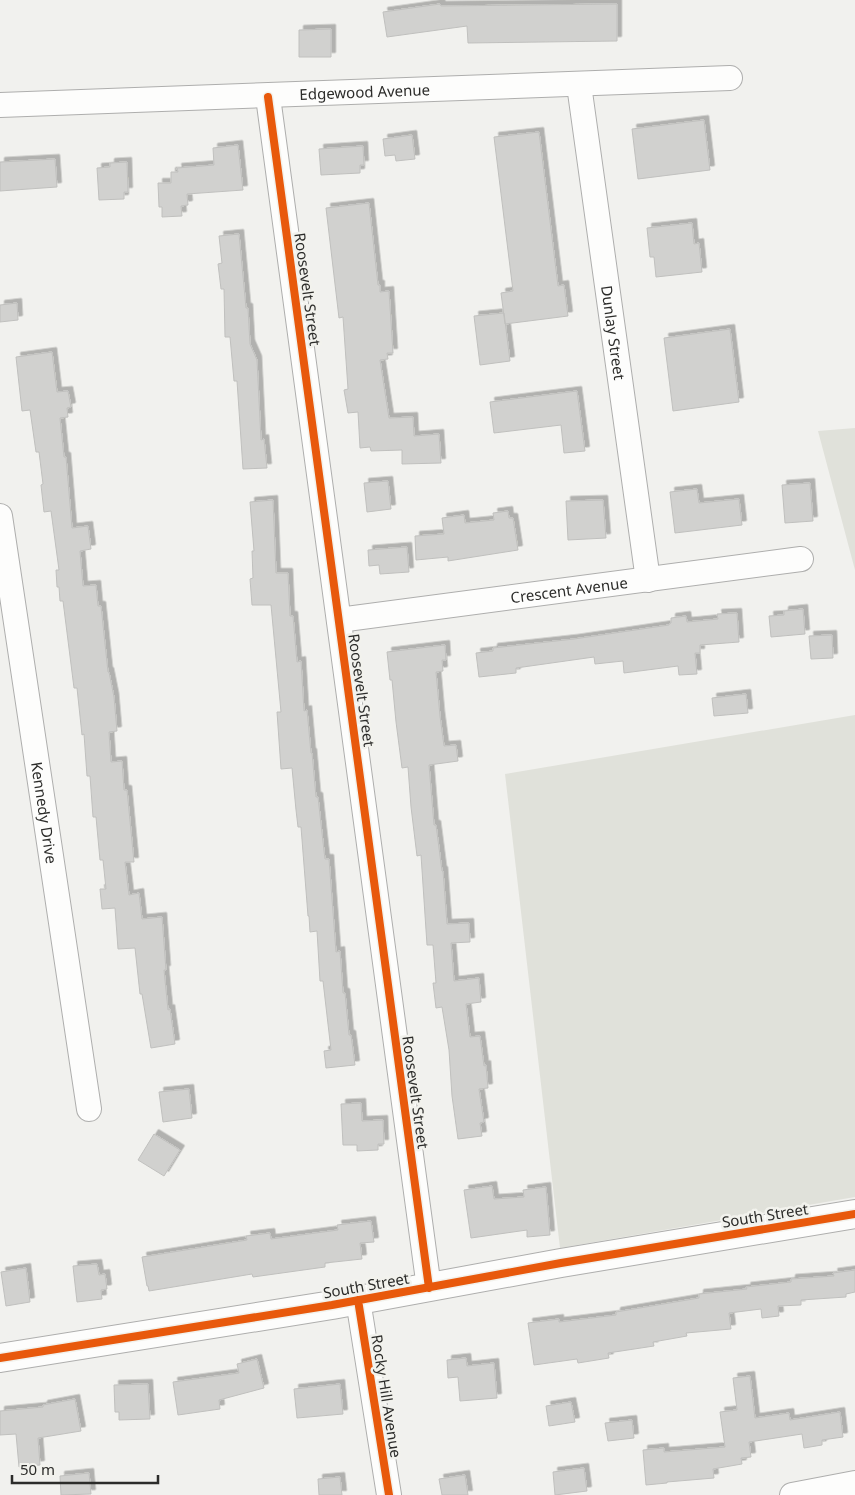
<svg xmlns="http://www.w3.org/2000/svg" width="855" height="1495" viewBox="0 0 855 1495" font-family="'Noto Sans',sans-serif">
<defs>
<filter id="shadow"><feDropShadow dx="4.5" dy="-4.5" stdDeviation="0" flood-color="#0004"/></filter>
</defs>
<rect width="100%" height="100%" fill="#f1f1ee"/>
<path fill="#e0e1da" d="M 855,428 L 855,570 L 818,431 Z
M 855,715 L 855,1197 L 560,1248 L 505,774 Z"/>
<path fill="#d1d1cf" stroke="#c0c0be" filter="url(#shadow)" d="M 440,4 L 441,6 L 617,4 L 617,41 L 468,43 L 467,26 L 387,37 L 383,12 Z
M 331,29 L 331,57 L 299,57 L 299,30 Z
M 704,120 L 710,170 L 638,179 L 632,129 Z
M 539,132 L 558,286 L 564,285 L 568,316 L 505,324 L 501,293 L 513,291 L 494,137 Z
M 412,135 L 415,159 L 396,161 L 395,155 L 385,156 L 383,139 Z
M 238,145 L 243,190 L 187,194 L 188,205 L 181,206 L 182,216 L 162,217 L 162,207 L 159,207 L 158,183 L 171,183 L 171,172 L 178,172 L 177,168 L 214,165 L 213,148 Z
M 363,146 L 364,165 L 360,165 L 360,173 L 321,175 L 319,149 Z
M 55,159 L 57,187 L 0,191 L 0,162 Z
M 127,162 L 128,192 L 124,192 L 124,199 L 99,200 L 97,168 L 110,167 L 110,163 Z
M 369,203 L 378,285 L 380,285 L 380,292 L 389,291 L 393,353 L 387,353 L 388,359 L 380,360 L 389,418 L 413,417 L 414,436 L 439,434 L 441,463 L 402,464 L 402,450 L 371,451 L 370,447 L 360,448 L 358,412 L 348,413 L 344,390 L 348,389 L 343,317 L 339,318 L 326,208 Z
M 692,223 L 694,244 L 699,243 L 702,272 L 656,277 L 654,257 L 650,257 L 647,228 Z
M 239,234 L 246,308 L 248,308 L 250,344 L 257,360 L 261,440 L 264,439 L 267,468 L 243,469 L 237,381 L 234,381 L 230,337 L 225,337 L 224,289 L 221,289 L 218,264 L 222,263 L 219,236 Z
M 17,303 L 18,320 L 0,322 L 0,305 Z
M 504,313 L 510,361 L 480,365 L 474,316 Z
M 730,329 L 739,402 L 673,411 L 664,338 Z
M 52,352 L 57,392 L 68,391 L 71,407 L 67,408 L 68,417 L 60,418 L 64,457 L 66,457 L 72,528 L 88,526 L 91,549 L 80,551 L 83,586 L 96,585 L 98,606 L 101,606 L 108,672 L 109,672 L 114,697 L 117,731 L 109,732 L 111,762 L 122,761 L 124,790 L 127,790 L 134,862 L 125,862 L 129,895 L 139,893 L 142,919 L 162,917 L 166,970 L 164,970 L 168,1010 L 170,1009 L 175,1044 L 151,1048 L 142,994 L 140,994 L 135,948 L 118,949 L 115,908 L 102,909 L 100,889 L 106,889 L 103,860 L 100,860 L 96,817 L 93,817 L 90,776 L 87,776 L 84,734 L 82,735 L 77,688 L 74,688 L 63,601 L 60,601 L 59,587 L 57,587 L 56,570 L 59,570 L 51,511 L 44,512 L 41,485 L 43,484 L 39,452 L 36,452 L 30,410 L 22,411 L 16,357 Z
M 577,391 L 585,451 L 564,453 L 561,425 L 494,433 L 490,402 Z
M 388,481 L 391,509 L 367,512 L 364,483 Z
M 810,483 L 813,521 L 785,523 L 782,485 Z
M 697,489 L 699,503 L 739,499 L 742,525 L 675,533 L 670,492 Z
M 273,500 L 276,573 L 288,573 L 290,616 L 293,616 L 297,662 L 301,661 L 304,711 L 307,710 L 311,753 L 312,753 L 316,797 L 318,797 L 324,851 L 325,859 L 329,859 L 336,952 L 340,951 L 343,993 L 345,993 L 349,1035 L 351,1035 L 355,1065 L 326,1068 L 324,1051 L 331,1050 L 323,981 L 320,981 L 317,931 L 310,932 L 309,916 L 308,916 L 301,827 L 298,827 L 296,810 L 292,768 L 281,769 L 277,712 L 281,712 L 271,605 L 252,605 L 250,579 L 253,578 L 252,551 L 254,551 L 250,502 Z
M 603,500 L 606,538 L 568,540 L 566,501 Z
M 508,511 L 509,518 L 513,518 L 518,550 L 448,561 L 448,557 L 416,560 L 415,536 L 444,534 L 442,518 L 464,515 L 465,523 L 494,520 L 493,513 Z
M 407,547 L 409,572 L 380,574 L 379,565 L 369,566 L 368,550 Z
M 803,609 L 805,634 L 771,637 L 769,616 L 784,615 L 784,611 Z
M 737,613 L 739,642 L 700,645 L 700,653 L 695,653 L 697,674 L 679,675 L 678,666 L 624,673 L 623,661 L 595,664 L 594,657 L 516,668 L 516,673 L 479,677 L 476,653 L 493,651 L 493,648 L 574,639 L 669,625 L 669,624 L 671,623 L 671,618 L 686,616 L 687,622 L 718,619 L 717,614 Z
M 832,635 L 833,658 L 811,659 L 809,636 Z
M 445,645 L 446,660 L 442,660 L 443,671 L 436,672 L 440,716 L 444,746 L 456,745 L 458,761 L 429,765 L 434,825 L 436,825 L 442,871 L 443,871 L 447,924 L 469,923 L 470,942 L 451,943 L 454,981 L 479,978 L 481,1002 L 466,1004 L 470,1037 L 480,1036 L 484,1066 L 486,1065 L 488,1088 L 479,1089 L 484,1122 L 480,1123 L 482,1136 L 458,1139 L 452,1096 L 449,1050 L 442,1007 L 436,1008 L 433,983 L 436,983 L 433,945 L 427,945 L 421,855 L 417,856 L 411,807 L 408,767 L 402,768 L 396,722 L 392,680 L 390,680 L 387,652 Z
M 746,694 L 748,713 L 714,716 L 712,698 Z
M 189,1089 L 192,1118 L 163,1122 L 159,1092 Z
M 361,1103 L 362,1121 L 383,1120 L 384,1144 L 378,1144 L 378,1150 L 357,1151 L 357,1145 L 343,1145 L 341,1104 Z
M 154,1134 L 180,1150 L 164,1176 L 138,1160 Z
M 492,1186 L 494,1199 L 524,1197 L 523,1190 L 546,1187 L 550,1235 L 527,1237 L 527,1230 L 471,1238 L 464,1190 Z
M 371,1221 L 374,1242 L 360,1243 L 362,1259 L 325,1263 L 325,1267 L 253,1277 L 252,1274 L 149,1291 L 148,1286 L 147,1286 L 142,1257 L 247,1240 L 246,1236 L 270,1233 L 271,1239 L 338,1230 L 337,1225 Z
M 97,1264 L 99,1275 L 105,1274 L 107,1289 L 101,1290 L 102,1299 L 77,1302 L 73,1266 Z
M 26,1268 L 30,1302 L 6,1306 L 1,1272 Z
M 855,1270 L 855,1292 L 846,1294 L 846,1297 L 801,1300 L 801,1305 L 778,1306 L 779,1316 L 762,1318 L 761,1309 L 729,1313 L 731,1329 L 686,1333 L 687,1336 L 653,1342 L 654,1346 L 608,1353 L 609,1358 L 578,1363 L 577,1359 L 534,1365 L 528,1323 L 559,1319 L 559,1322 L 616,1315 L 616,1312 L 699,1298 L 699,1294 L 747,1289 L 746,1287 L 791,1282 L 791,1279 L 834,1276 L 833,1273 Z
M 466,1358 L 467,1366 L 494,1363 L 497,1398 L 460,1401 L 458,1377 L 448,1378 L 447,1360 Z
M 257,1359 L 264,1388 L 219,1400 L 220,1409 L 178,1415 L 173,1382 L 239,1373 L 237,1364 Z
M 750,1376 L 755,1418 L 789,1413 L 790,1420 L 840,1412 L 843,1437 L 822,1440 L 822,1445 L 804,1448 L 802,1434 L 749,1442 L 751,1457 L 741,1458 L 742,1464 L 713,1469 L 714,1478 L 667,1482 L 667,1483 L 646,1485 L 643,1450 L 664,1448 L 664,1452 L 725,1447 L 720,1412 L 737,1410 L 733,1378 Z
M 148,1384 L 150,1419 L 119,1420 L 119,1412 L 115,1412 L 114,1385 Z
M 340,1384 L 343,1414 L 297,1418 L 294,1389 Z
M 75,1399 L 81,1431 L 38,1438 L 40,1465 L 19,1467 L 16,1434 L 0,1435 L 0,1411 L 43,1407 L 43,1405 Z
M 571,1402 L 575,1422 L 549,1426 L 546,1406 Z
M 632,1420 L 634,1438 L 608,1441 L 605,1423 Z
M 584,1468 L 587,1491 L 555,1495 L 553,1472 Z
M 89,1473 L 91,1494 L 61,1495 L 60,1476 Z
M 465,1475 L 468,1495 L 442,1495 L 439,1479 Z
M 340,1477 L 342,1495 L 319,1495 L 318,1479 Z"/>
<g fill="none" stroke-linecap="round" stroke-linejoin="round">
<g stroke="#aeaead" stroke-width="26">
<g id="street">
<path id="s1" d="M 579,85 L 648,580"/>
<path d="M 268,97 L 429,1288"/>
<path id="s2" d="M 0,105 L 730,78"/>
<path id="s3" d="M 0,516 L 89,1109"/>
<path id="s4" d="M 339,620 L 801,559"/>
<path d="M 358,1300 L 389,1495"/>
<path d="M 792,1495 L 855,1483"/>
</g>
</g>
<g stroke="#aeaead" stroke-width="30">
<path id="secondary" d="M 0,1358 L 332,1305 L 561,1263 L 855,1214"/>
</g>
<use href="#street" stroke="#fdfdfc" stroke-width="24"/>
<use href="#secondary" stroke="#fdfdfc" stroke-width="28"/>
<g stroke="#f2f2ed" stroke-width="11">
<path id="cycleway" d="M 268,97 L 429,1288
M 358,1300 L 389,1495
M 0,1358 L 332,1305 L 561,1263 L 855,1214"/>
</g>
<use href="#cycleway" stroke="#e8590c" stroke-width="8"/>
</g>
<g text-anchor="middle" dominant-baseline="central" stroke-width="5" stroke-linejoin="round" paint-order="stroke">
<g font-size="15" fill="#2c2c2a" stroke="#f2f2ed">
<text stroke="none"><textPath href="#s2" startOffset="365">Edgewood Avenue</textPath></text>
<text transform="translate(308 289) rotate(82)">Roosevelt Street</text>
<text stroke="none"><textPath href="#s1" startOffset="250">Dunlay Street</textPath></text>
<text stroke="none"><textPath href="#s4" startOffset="232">Crescent Avenue</textPath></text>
<text transform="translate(362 690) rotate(82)">Roosevelt Street</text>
<text stroke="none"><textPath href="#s3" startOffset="300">Kennedy Drive</textPath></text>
<text transform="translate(416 1092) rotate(82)">Roosevelt Street</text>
<text transform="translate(765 1215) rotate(-9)">South Street</text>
<text transform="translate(366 1285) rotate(-10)">South Street</text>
<text transform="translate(387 1396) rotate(81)">Rocky Hill Avenue</text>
</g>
</g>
<path d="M12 1475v8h146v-8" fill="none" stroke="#2c2c2a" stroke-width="2.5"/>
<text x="20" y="1475" font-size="15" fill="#2c2c2a" stroke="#f2f2ed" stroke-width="4" paint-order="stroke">50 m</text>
</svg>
